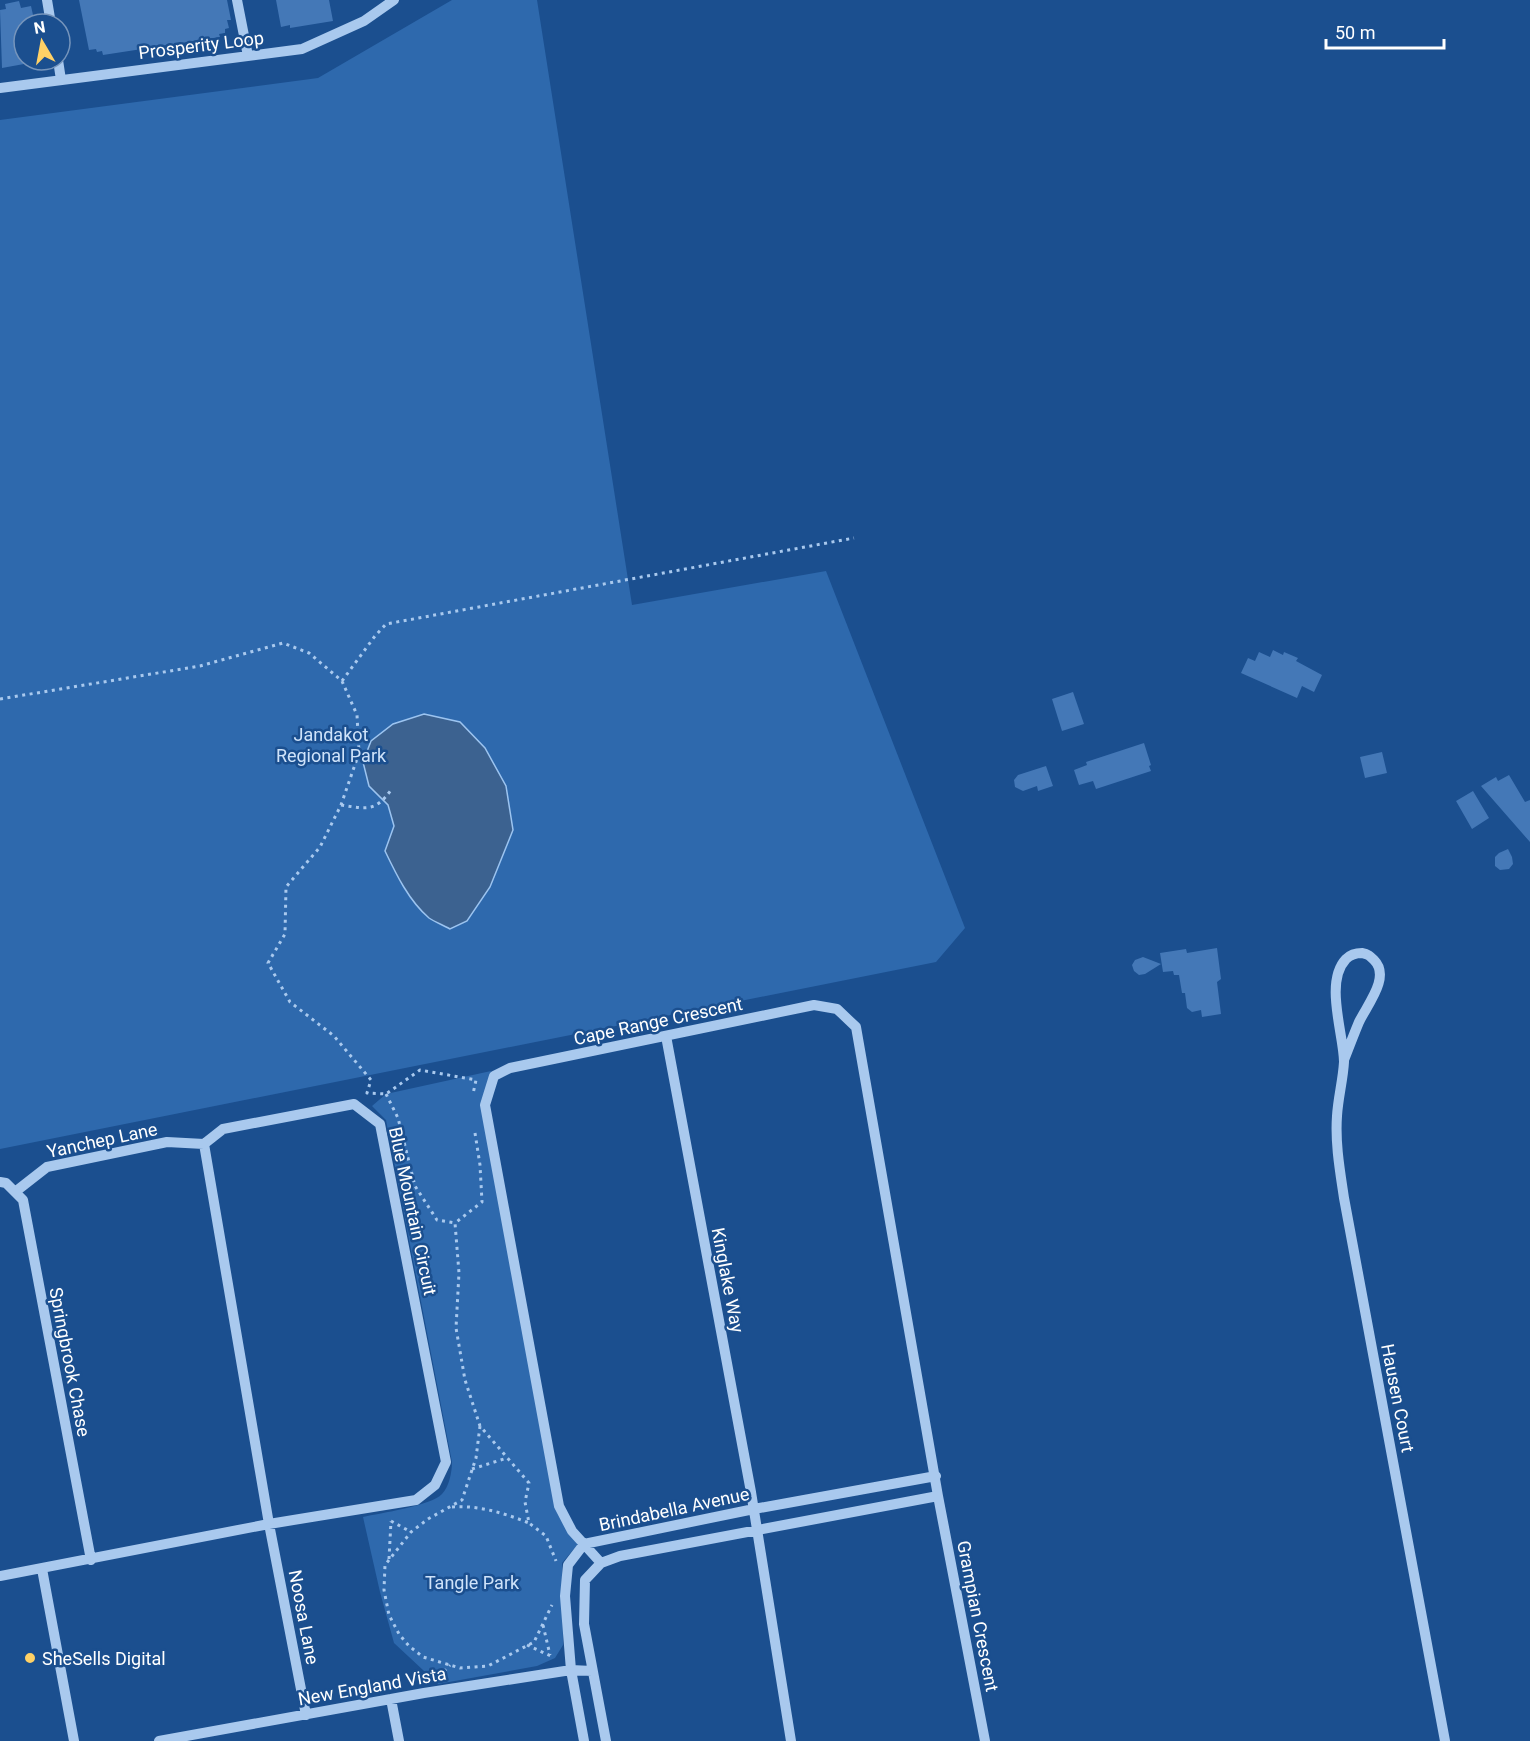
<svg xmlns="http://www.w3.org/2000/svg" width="1530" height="1741" viewBox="0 0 1530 1741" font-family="Roboto,sans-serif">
<rect width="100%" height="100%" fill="#1b4f8f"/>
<path fill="#2e69ad" d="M 452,0 L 537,0 L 632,605 L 826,571 L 965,928 L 936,962 L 0,1149 L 0,120 L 318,78 Z
M 491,1071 L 481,1105 L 556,1508 L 578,1544 L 562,1563 L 563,1645 L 555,1658 L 537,1666 L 438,1684 L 394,1643 L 380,1592 L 363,1517 C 380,1513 431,1506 442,1494 C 449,1487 452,1472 452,1462 L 386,1120 L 372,1106 L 386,1094 Z"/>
<path fill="#3c6290" stroke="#9cc4f0" stroke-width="1.5" d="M 424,714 L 460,722 L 485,748 L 506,786 L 513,830 L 490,887 L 467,921 L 450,929 C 443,925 435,922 429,918 C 409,901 396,874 385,851 L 394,826 L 388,805 L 369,786 L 363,762 L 371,741 L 393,724 Z"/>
<path fill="#4478b7" d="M 79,0 L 227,0 L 231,20 L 227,20 L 229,28 L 225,29 L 225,33 L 219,34 L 220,37 L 103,55 L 102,51 L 97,52 L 96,49 L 89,50 Z
M 276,0 L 329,0 L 333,21 L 290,28 L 290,25 L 281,27 Z
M 19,1 L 21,8 L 31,6 L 35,24 L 24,24 L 24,64 L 2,68 L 0,10 L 6,9 L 5,4 Z
M 1273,650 L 1283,655 L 1284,652 L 1298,658 L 1296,661 L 1322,675 L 1314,692 L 1302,686 L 1297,698 L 1241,673 L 1248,658 L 1255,661 L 1259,652 L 1270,657 Z
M 1073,692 L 1084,724 L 1062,731 L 1052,699 Z
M 1144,743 L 1151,765 L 1149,766 L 1151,771 L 1096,789 L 1093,781 L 1079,785 L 1074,770 L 1087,765 L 1086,762 Z
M 1382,752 L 1387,773 L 1365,778 L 1360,757 Z
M 1046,766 L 1053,786 L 1038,791 L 1037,786 L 1023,791 L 1015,787 L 1014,780 L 1018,775 Z
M 1509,775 L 1525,802 L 1530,800 L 1530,842 L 1481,786 L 1496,777 L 1498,781 Z
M 1473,791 L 1489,818 L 1472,829 L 1456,801 Z
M 1508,849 L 1512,857 L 1513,864 L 1509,869 L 1500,870 L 1495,866 L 1495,857 L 1499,853 Z
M 1217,948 L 1221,979 L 1217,982 L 1221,1014 L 1202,1017 L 1201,1010 L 1192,1012 L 1187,1008 L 1185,993 L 1182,993 L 1179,975 L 1174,975 L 1173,971 L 1163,972 L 1160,953 L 1186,949 L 1187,953 Z
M 1143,957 L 1161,964 L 1145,974 L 1139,975 L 1134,971 L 1132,965 L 1135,960 Z"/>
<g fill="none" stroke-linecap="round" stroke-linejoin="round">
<path stroke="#a9c9ee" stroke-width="3" stroke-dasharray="3 4.5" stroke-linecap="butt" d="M 342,681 L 375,636 L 386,624 L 854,538
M 0,699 L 200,666 L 283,643 L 309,653 L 342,681 L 357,715 L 359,753 L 341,805 L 320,847 L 286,887 L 285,934 L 268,963 L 290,1002 L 334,1036 L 371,1080 L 367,1093 L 386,1094 L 420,1070 L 476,1080 L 473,1094
M 341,805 C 367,809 375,812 391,790
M 386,1094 L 398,1118 L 415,1186 L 437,1220 L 455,1223
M 475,1133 L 480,1165 L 482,1202 L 455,1223 L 459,1273 L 456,1328 L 465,1380 L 480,1426 L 529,1483 L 525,1502 L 529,1523 L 546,1536 L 556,1561
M 480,1426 L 476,1458 L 462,1500 L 428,1519 L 411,1532 L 385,1565 L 384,1590 L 389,1615 L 399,1634 L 409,1646 L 423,1657 L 450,1665 L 460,1668 L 488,1666 L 534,1642 L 552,1605
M 472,1469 L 507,1458
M 452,1507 C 478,1505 504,1513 529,1523
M 391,1521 L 411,1532
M 389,1559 L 391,1521
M 543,1625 L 550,1655
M 527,1645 L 553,1657
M 439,1677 L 450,1665"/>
<path stroke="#a9c9ee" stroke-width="10" d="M 47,0 L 51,24
M 237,0 L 248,56
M 58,60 L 61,80
M 0,88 L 302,49 L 364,21 L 394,0
M 666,1036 L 751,1492 L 791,1741
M 1344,1060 C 1349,1047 1354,1034 1359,1022 C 1367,1005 1391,977 1374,960 C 1370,956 1368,954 1362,953 C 1356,953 1350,955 1346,959 C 1324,982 1344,1035 1344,1062 C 1343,1080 1338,1098 1337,1116 C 1335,1143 1340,1171 1344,1198 L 1445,1741
M 0,1182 L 6,1183 L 23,1200 L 91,1560
M 15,1192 L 47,1167 L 167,1142 L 204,1144
M 601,1563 L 572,1531 L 559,1506 L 485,1105 L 494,1076 L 510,1068 L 814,1005 L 837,1009 L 856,1027 L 938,1496 L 985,1741
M 42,1569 L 74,1741
M 0,1576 L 269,1524 L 416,1500 L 435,1485 L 446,1462 L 380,1124 L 354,1104 L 223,1129 L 204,1144 L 269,1524 L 306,1715
M 391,1699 L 399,1741
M 159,1741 L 424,1693 L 571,1670 L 592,1671
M 584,1741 L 571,1670 L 565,1596 L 568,1565 L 584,1544 L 754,1509 L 936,1476
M 606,1741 L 584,1624 L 585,1580 L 601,1563 L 620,1556 L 938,1496"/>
</g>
<circle fill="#ffd166" stroke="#1b4f8f" stroke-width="2" cx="30" cy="1658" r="6"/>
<g text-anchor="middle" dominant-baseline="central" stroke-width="5" stroke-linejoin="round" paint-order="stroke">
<g font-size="18" fill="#fff" stroke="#1b4f8f">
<text transform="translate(201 45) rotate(-7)">Prosperity Loop</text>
<text transform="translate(658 1021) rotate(-12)">Cape Range Crescent</text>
<text transform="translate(102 1140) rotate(-12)">Yanchep Lane</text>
<text transform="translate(413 1211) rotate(78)">Blue Mountain Circuit</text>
<text transform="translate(728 1280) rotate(79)">Kinglake Way</text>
<text transform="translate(70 1362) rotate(79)">Springbrook Chase</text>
<text transform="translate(1398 1398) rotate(79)">Hausen Court</text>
<text transform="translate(674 1509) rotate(-12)">Brindabella Avenue</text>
<text transform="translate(978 1616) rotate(79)">Grampian Crescent</text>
<text transform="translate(304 1617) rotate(79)">Noosa Lane</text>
<text transform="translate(372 1686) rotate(-10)">New England Vista</text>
</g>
<g font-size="18" fill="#cfe3fa" stroke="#1b4f8f">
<text x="331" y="734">Jandakot<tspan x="331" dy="21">Regional Park</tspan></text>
<text x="472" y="1582">Tangle Park</text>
</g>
<g font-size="18" fill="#fff" stroke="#1b4f8f" text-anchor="start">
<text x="42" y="1658">SheSells Digital</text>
</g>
</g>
<g transform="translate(42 42) rotate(350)"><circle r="28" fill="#1b4f8f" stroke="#7695bc" stroke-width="1.5"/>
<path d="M0-4.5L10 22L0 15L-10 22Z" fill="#ffd166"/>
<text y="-9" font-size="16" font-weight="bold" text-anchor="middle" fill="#ffffff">N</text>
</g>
<path d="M1326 39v9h118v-9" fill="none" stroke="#ffffff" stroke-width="3"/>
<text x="1335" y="39" font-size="18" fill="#ffffff" stroke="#1b4f8f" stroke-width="4.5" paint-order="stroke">50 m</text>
</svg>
